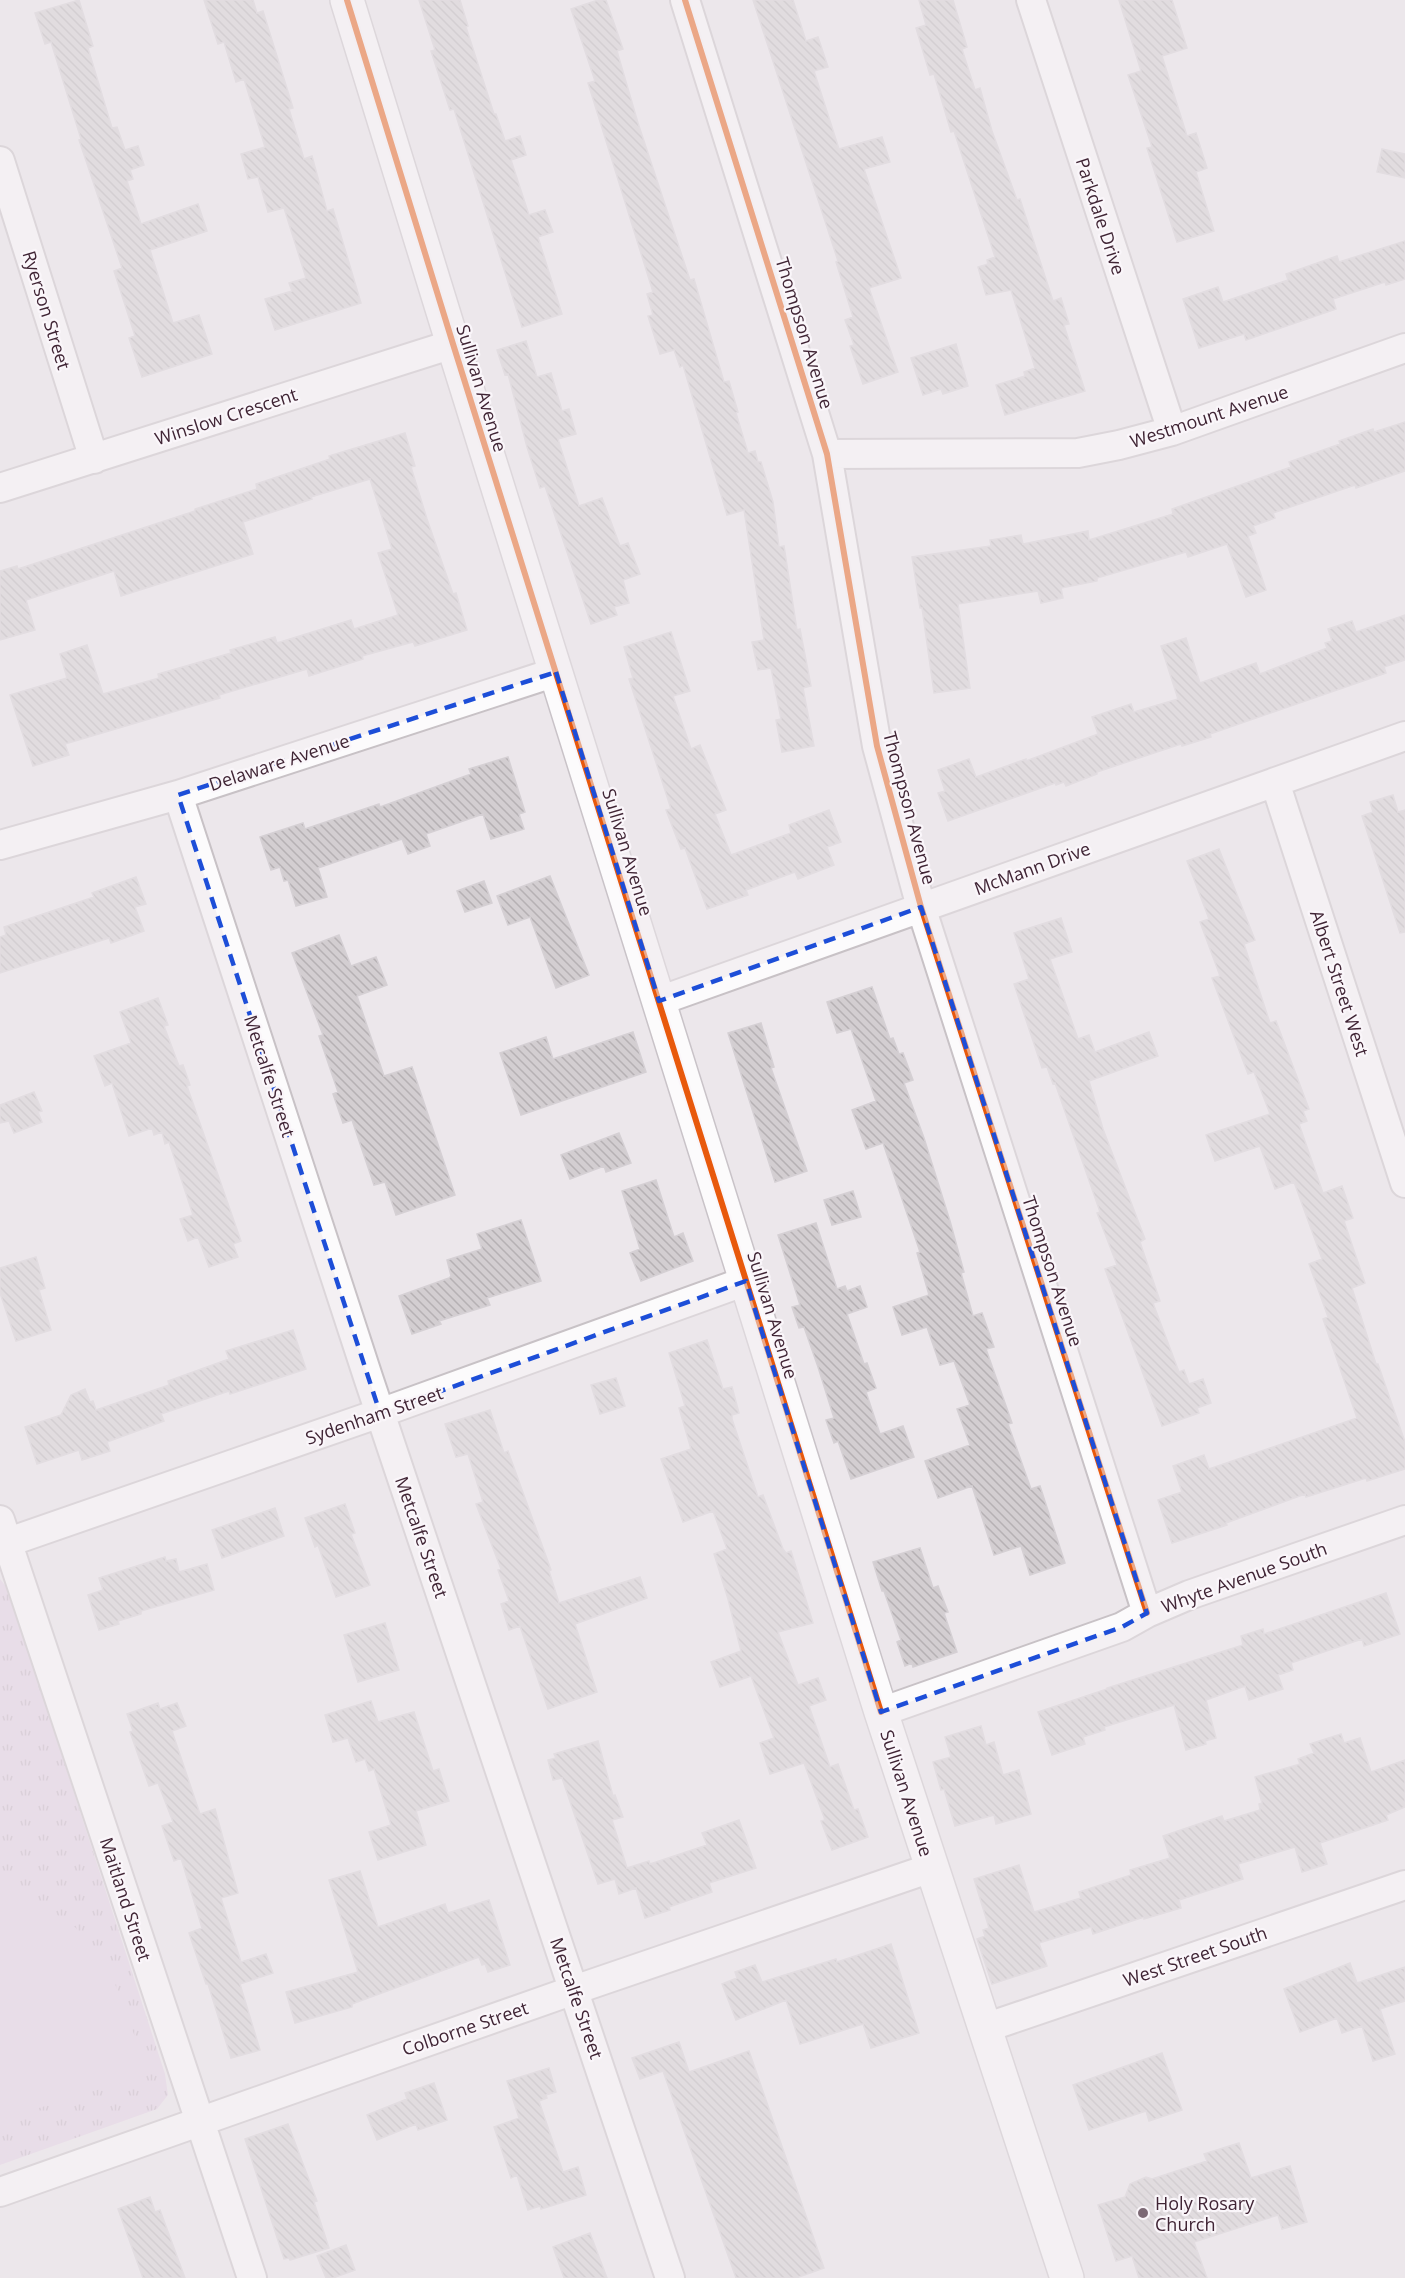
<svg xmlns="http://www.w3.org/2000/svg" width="1405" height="2278" viewBox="0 0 1405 2278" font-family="'Open Sans',sans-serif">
<defs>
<pattern id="park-tufts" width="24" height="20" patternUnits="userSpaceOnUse" patternTransform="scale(1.5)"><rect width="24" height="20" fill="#e3d1e4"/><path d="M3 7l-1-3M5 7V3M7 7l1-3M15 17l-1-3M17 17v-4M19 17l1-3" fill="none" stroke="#c4b3c4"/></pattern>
<pattern id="building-back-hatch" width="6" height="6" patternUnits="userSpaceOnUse" patternTransform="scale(1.5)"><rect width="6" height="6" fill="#d3ced1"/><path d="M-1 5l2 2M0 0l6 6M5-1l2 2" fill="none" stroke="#b6b1b4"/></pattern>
</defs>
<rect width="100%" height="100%" fill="#ece7eb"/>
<path fill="url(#park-tufts)" d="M 0,1579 L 8,1589 L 165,2074 L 168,2095 L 157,2109 L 0,2165 Z"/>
<path fill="#e3d1e4" d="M 0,1879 L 37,1901 L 76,1928 L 112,1976 L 149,2074 L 0,2120 Z"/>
<path fill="url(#building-back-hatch)" stroke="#d5d0d4" stroke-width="1.5" d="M 79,0 L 93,46 L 88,48 L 112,128 L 117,127 L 125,150 L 138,146 L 144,165 L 130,170 L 133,179 L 127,181 L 141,224 L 198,204 L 207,231 L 150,250 L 173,323 L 199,315 L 212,354 L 142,377 L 129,338 L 135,336 L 114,271 L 122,268 L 79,140 L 81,139 L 51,42 L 45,44 L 35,13 Z
M 204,0 L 253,0 L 257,13 L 263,11 L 293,108 L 289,109 L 304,159 L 312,156 L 327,211 L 333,209 L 361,303 L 275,330 L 265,299 L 292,291 L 289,283 L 306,278 L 284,208 L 268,212 L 258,177 L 248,179 L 241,154 L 265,147 L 244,79 L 236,82 L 224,42 L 218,44 Z
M 419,0 L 460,0 L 468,26 L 466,27 L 494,114 L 496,114 L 505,141 L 520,136 L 526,155 L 511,160 L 529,215 L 545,210 L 553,232 L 538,237 L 562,314 L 522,327 L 454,109 L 450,110 L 431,51 L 435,50 Z
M 598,0 L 606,0 L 623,49 L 617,51 L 638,123 L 690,280 L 694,279 L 724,382 L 729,381 L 738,412 L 736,413 L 748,453 L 755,451 L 758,462 L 761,462 L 773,502 L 779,547 L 784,546 L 797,630 L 800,629 L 811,686 L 803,688 L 814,746 L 782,752 L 776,720 L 781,719 L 771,668 L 758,670 L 752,642 L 764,640 L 744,510 L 727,515 L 683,365 L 680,367 L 674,350 L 660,354 L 648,316 L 653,315 L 647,294 L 653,292 L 588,83 L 595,81 L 571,9 Z
M 753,0 L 793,0 L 806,41 L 818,37 L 828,67 L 814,71 L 839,149 L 882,137 L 890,162 L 864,169 L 901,278 L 869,288 L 898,372 L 863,384 L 850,346 L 854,345 L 845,320 L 853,317 L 836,262 L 838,261 Z
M 919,0 L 953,0 L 967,47 L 962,49 L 975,90 L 980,88 L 992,131 L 1017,200 L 1020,199 L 1053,301 L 1061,298 L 1069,324 L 1064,325 L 1085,391 L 1005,415 L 996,385 L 1025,376 L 1024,372 L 1035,368 L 1011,290 L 986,295 L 978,267 L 988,264 L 987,260 L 995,257 L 954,131 L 951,132 L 934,74 L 930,75 L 916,28 L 926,25 Z
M 1119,0 L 1172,0 L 1187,48 L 1162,56 L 1187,136 L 1196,133 L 1207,168 L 1196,172 L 1214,231 L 1177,242 L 1147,148 L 1152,147 L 1128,75 L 1141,71 Z
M 1382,149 L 1405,154 L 1405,178 L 1377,172 Z
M 1405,241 L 1405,279 L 1386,285 L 1385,282 L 1333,299 L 1336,309 L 1246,340 L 1244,334 L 1199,348 L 1183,299 L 1218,287 L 1223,302 L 1288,280 L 1286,274 L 1337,256 L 1339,262 Z
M 526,341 L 537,377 L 551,373 L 562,411 L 569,409 L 576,434 L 558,439 L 579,506 L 602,498 L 620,546 L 628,543 L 640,574 L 623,580 L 629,603 L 614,607 L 617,615 L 591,624 L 545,486 L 540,488 L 527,447 L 508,374 L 505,375 L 497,350 Z
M 956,344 L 968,386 L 943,394 L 941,389 L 923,395 L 911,358 Z
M 1405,422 L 1405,471 L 1356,488 L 1355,485 L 1273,513 L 1275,518 L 1253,526 L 1256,533 L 1248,536 L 1266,590 L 1246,597 L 1227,544 L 1188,557 L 1186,552 L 1097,578 L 1097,581 L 1061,588 L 1063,598 L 1041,603 L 1038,591 L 958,604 L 970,688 L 934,693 L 922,608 L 920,608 L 912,557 L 991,546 L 990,540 L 1021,535 L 1023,544 L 1088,531 L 1089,540 L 1173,514 L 1172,509 L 1291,467 L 1289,462 L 1340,444 L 1339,441 L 1373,429 L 1374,432 Z
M 405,433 L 415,466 L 411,467 L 427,519 L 453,594 L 456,593 L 467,630 L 415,646 L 413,642 L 362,656 L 363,659 L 309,676 L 307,669 L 219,695 L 220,698 L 65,744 L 69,755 L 33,766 L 10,695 L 67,678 L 60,654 L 87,645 L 103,694 L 159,678 L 158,674 L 231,653 L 230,650 L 275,637 L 277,643 L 351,620 L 354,629 L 398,615 L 378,553 L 392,549 L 370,479 L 311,497 L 312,499 L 243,522 L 253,554 L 121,596 L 114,571 L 26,600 L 35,630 L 0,640 L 0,571 L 17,566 L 18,569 L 195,511 L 195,509 L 257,489 L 256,484 L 330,459 L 329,456 Z
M 1405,615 L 1405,660 L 1384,667 L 1386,673 L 1210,734 L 1211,737 L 1182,746 L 1181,744 L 1097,772 L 1097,774 L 1066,786 L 1064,782 L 1056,785 L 1055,783 L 948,821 L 938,793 L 945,791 L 938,770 L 969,759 L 976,777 L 1026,759 L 1026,761 L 1098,734 L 1092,717 L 1131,704 L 1134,712 L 1178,699 L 1161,646 L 1186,638 L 1200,683 L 1256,663 L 1260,674 L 1327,648 L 1325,643 L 1332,641 L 1328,629 L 1352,621 L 1356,632 Z
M 671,632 L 690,691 L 673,696 L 691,749 L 700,745 L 726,810 L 715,814 L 731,855 L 791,833 L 789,825 L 829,810 L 841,842 L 827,847 L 834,865 L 798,879 L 795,872 L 746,890 L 748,895 L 707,909 L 685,848 L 681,849 L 666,810 L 671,809 L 629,679 L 633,678 L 624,647 Z
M 508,757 L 525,812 L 519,814 L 524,829 L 491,839 L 483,814 L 426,834 L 430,846 L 408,854 L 402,839 L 318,868 L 327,897 L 296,906 L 288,880 L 284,881 L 280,867 L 271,870 L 260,837 L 303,823 L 305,829 L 379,804 L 380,807 L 471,774 L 469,769 Z
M 1393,795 L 1398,812 L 1405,810 L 1405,932 L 1400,933 L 1362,816 L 1373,812 L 1370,802 Z
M 1219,849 L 1255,940 L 1244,944 L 1270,1023 L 1276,1021 L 1309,1109 L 1303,1111 L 1307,1121 L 1299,1124 L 1323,1193 L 1342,1186 L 1353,1218 L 1344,1221 L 1365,1283 L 1352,1288 L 1376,1364 L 1378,1364 L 1405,1442 L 1405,1469 L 1367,1481 L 1366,1478 L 1306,1497 L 1305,1494 L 1226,1523 L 1227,1525 L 1172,1543 L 1158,1500 L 1182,1492 L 1173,1466 L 1204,1455 L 1209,1469 L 1357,1418 L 1323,1319 L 1328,1317 L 1309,1264 L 1322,1259 L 1294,1182 L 1275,1189 L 1260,1146 L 1215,1161 L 1206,1135 L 1270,1114 L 1254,1072 L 1248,1074 L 1212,978 L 1220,976 L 1200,922 L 1209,919 L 1187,861 Z
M 550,876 L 589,975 L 556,988 L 530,917 L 508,925 L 497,896 Z
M 136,877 L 146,904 L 135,907 L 144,931 L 111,943 L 109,938 L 0,973 L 0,937 L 6,935 L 4,927 L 94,897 L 92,893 Z
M 484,881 L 492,903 L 465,912 L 457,891 Z
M 1061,918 L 1072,952 L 1050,959 L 1078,1039 L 1089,1035 L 1095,1052 L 1149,1032 L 1158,1056 L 1089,1081 L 1103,1129 L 1145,1239 L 1140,1242 L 1160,1301 L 1153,1303 L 1179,1372 L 1184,1370 L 1189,1384 L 1203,1379 L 1211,1403 L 1197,1408 L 1199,1413 L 1162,1426 L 1105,1269 L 1117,1265 L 1097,1213 L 1100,1212 L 1055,1083 L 1053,1084 L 1047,1067 L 1042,1068 L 1014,984 L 1029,979 L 1014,933 Z
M 339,935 L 351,966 L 376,957 L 387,985 L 357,996 L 384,1076 L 412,1067 L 455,1195 L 396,1215 L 385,1182 L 374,1185 L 352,1120 L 343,1123 L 333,1094 L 338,1092 L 319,1036 L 323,1035 L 292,953 Z
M 872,987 L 890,1039 L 893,1038 L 899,1054 L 903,1053 L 913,1080 L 904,1083 L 924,1138 L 950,1221 L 964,1272 L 961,1273 L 973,1316 L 982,1313 L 994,1347 L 986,1349 L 1012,1423 L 1008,1424 L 1031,1489 L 1040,1486 L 1065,1563 L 1030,1575 L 1021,1546 L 994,1555 L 972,1486 L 938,1498 L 925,1461 L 970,1445 L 957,1409 L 970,1405 L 954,1361 L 940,1365 L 927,1327 L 902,1335 L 893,1307 L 929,1295 L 917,1253 L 920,1252 L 883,1143 L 866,1149 L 852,1110 L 876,1101 L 851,1029 L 837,1033 L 827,1002 Z
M 158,998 L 168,1025 L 164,1026 L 179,1066 L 183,1065 L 190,1085 L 187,1086 L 241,1241 L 233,1244 L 238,1257 L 209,1267 L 198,1237 L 188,1241 L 180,1219 L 193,1215 L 169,1142 L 165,1144 L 162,1132 L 154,1135 L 152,1128 L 129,1136 L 112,1083 L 105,1086 L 94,1056 L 131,1043 L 120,1012 Z
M 761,1023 L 774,1067 L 771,1068 L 807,1171 L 775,1182 L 728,1033 Z
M 633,1032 L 646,1072 L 521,1115 L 500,1053 L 546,1037 L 553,1059 Z
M 34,1092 L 42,1111 L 38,1112 L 42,1122 L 14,1133 L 9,1121 L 0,1123 L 0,1105 Z
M 619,1133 L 631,1163 L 606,1172 L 604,1166 L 570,1179 L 561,1155 Z
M 656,1180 L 674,1237 L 683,1233 L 693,1261 L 641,1281 L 630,1253 L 640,1249 L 622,1191 Z
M 853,1191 L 861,1217 L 832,1225 L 824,1200 Z
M 521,1220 L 541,1281 L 487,1298 L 490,1305 L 439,1321 L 441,1324 L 412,1334 L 399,1296 L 449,1278 L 451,1276 L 447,1260 L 482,1249 L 477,1234 Z
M 816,1223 L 837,1289 L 845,1286 L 847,1291 L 860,1286 L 867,1307 L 847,1314 L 864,1364 L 867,1363 L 876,1388 L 866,1392 L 880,1434 L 903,1426 L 914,1457 L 851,1479 L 838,1441 L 834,1443 L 826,1420 L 834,1418 L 818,1367 L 804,1327 L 799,1328 L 792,1307 L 800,1305 L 778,1235 Z
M 36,1257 L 45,1288 L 39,1290 L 51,1330 L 16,1341 L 0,1293 L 0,1268 Z
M 293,1330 L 306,1369 L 230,1394 L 229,1391 L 161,1414 L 164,1421 L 107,1442 L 110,1451 L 82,1460 L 79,1450 L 37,1464 L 25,1427 L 61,1415 L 71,1395 L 85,1389 L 90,1402 L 93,1401 L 96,1410 L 169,1385 L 168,1381 L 229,1359 L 226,1351 Z
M 707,1340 L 723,1389 L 732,1387 L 739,1413 L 732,1415 L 732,1419 L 758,1497 L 763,1495 L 783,1549 L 786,1553 L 791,1551 L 813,1623 L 778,1632 L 798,1685 L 818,1678 L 826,1700 L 809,1706 L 830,1767 L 838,1764 L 854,1810 L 858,1809 L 868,1837 L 832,1850 L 821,1821 L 825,1820 L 804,1763 L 770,1774 L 760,1743 L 774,1738 L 751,1676 L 720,1687 L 711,1662 L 741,1651 L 728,1599 L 714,1554 L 727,1549 L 713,1511 L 683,1522 L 661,1459 L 691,1449 L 679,1408 L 685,1406 L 669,1353 Z
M 616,1378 L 625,1406 L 600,1414 L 591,1385 Z
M 490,1410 L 504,1453 L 508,1451 L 551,1570 L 549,1571 L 559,1603 L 640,1577 L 647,1598 L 575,1624 L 597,1692 L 548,1709 L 520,1626 L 509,1630 L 501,1604 L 509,1601 L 498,1570 L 501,1569 L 476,1504 L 483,1502 L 468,1454 L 456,1457 L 445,1424 Z
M 345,1504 L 355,1533 L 351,1534 L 370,1585 L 336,1597 L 318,1545 L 315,1547 L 305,1518 Z
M 275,1508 L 284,1536 L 222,1558 L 212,1530 Z
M 920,1548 L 933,1588 L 938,1586 L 948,1612 L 944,1613 L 957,1652 L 913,1667 L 912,1663 L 905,1666 L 897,1642 L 901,1640 L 884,1591 L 882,1591 L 873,1562 Z
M 165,1557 L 166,1561 L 176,1559 L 179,1572 L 207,1564 L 214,1590 L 141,1611 L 141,1614 L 118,1621 L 119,1624 L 99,1630 L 88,1595 L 103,1590 L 99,1578 Z
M 1386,1593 L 1400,1634 L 1364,1646 L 1362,1639 L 1291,1663 L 1293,1670 L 1278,1675 L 1283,1689 L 1249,1700 L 1245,1686 L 1206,1700 L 1216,1738 L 1205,1741 L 1206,1744 L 1186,1750 L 1174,1705 L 1104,1727 L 1105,1730 L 1083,1737 L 1085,1744 L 1052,1755 L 1038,1712 L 1107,1689 L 1107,1688 L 1243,1645 L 1241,1636 L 1263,1629 L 1264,1634 Z
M 385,1623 L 399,1670 L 358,1682 L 344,1635 Z
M 371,1701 L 378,1722 L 414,1712 L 433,1771 L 439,1769 L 449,1801 L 416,1811 L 426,1845 L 378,1860 L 369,1832 L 391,1825 L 374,1769 L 369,1771 L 365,1759 L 356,1762 L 348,1738 L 333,1742 L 325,1715 Z
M 158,1703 L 160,1709 L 177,1703 L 186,1726 L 172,1731 L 200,1814 L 215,1809 L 238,1893 L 221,1898 L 241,1962 L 266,1954 L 273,1973 L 240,1984 L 260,2050 L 231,2058 L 208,1984 L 206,1984 L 189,1933 L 202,1928 L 181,1858 L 174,1861 L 162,1826 L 173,1822 L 158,1783 L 149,1786 L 130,1732 L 133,1731 L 127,1714 Z
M 981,1726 L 986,1745 L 994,1742 L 1003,1775 L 1019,1770 L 1031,1814 L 996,1824 L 994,1815 L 955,1826 L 944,1789 L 941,1790 L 933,1762 L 951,1757 L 945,1737 Z
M 1341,1734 L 1344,1743 L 1360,1738 L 1371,1772 L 1405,1760 L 1405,1807 L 1386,1815 L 1388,1820 L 1320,1843 L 1327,1864 L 1302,1872 L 1295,1847 L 1238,1864 L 1243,1879 L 1179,1900 L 1181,1908 L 1144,1919 L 1144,1917 L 1093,1934 L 1091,1927 L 1039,1943 L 1047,1966 L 992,1984 L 977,1939 L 985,1936 L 983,1930 L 989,1928 L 974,1879 L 1019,1865 L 1034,1912 L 1081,1898 L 1079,1892 L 1131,1875 L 1130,1870 L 1170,1858 L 1163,1836 L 1222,1816 L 1224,1821 L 1260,1810 L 1259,1804 L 1262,1803 L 1255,1777 L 1300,1764 L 1298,1759 L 1314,1753 L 1310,1744 Z
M 598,1741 L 613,1796 L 615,1795 L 623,1817 L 612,1820 L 627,1868 L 649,1861 L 650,1864 L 707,1845 L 702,1833 L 739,1820 L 756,1868 L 709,1883 L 712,1892 L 669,1907 L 670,1910 L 645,1918 L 636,1888 L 619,1894 L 615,1879 L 598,1884 L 562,1778 L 553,1780 L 548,1760 L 556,1758 L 554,1754 Z
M 360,1871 L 378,1927 L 445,1904 L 448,1913 L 489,1900 L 510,1965 L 488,1972 L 485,1964 L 482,1965 L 479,1957 L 352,2004 L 352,2007 L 295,2023 L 286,1992 L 358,1972 L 329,1880 Z
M 891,1944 L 919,2033 L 871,2048 L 863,2024 L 800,2044 L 786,2000 L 736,2020 L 722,1984 L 737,1978 L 735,1972 L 755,1965 L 762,1982 L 836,1959 L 837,1962 Z
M 1350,1963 L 1357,1983 L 1405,1967 L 1405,2001 L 1380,2009 L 1395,2054 L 1373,2061 L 1362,2026 L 1342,2033 L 1337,2018 L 1300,2032 L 1284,1989 Z
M 679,2042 L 689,2072 L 749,2051 L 824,2268 L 796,2278 L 736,2278 L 663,2071 L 640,2079 L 632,2058 Z
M 1162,2053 L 1182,2110 L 1149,2121 L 1146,2111 L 1089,2130 L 1073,2085 Z
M 549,2068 L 556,2092 L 546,2095 L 547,2098 L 539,2101 L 563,2172 L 578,2167 L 586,2195 L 541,2209 L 540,2206 L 528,2210 L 517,2175 L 511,2178 L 494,2127 L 519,2118 L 507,2081 Z
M 434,2083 L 447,2120 L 418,2130 L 416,2124 L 377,2140 L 367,2115 L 407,2099 L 405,2093 Z
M 288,2124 L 317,2201 L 314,2202 L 329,2248 L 290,2260 L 289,2258 L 284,2259 L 245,2139 Z
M 1239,2143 L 1251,2178 L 1290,2166 L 1307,2222 L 1282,2229 L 1278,2215 L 1194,2242 L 1207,2278 L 1139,2278 L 1132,2256 L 1116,2261 L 1098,2205 L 1125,2197 L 1130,2184 L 1146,2177 L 1152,2179 L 1207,2161 L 1204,2154 Z
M 150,2197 L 155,2212 L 160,2210 L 185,2278 L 143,2278 L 118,2209 Z
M 590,2233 L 607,2278 L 564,2278 L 553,2247 Z
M 346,2245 L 355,2270 L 333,2278 L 326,2278 L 317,2256 Z"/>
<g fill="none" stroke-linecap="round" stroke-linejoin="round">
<g stroke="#c8c2c6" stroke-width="32">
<path id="street" d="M 685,0 L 827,454 L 877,746 L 921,907 L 1147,1613
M 1031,0 L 1172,431
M 0,161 L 94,459
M 827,454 L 1078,453 L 1119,445 L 1172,431 L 1405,348
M 0,488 L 453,344
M 1275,782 L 1405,1183
M 178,795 L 369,1380 L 670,2278
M 0,845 L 178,795 L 556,672
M 659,1001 L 1405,736
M 0,1520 L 252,2278
M 0,1545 L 380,1413 L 746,1281
M 881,1712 L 1122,1627 L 1147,1613 L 1189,1595 L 1405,1520
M 985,2028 L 1405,1885
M 0,2192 L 574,1990 L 931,1868"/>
</g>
<g stroke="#c9c3c8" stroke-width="36">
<path id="secondary" d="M 347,0 L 453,344 L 881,1712 L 1067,2278"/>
</g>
<use href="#street" stroke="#fcfbfc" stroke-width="28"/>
<use href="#secondary" stroke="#fcfbfc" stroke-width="33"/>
<g stroke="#faf6fa" stroke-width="10">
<path id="cycleway" d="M 347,0 L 453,344 L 881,1712
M 685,0 L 827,454 L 877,746 L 921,907 L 1147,1613"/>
</g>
<use href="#cycleway" stroke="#e8590c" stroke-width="6"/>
</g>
<path d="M0 0H1405V2278H0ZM 556,672 L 659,1001 L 921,907 L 1147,1613 L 1122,1627 L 881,1712 L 746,1281 L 380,1413 L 178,795 Z" fill="#ece7eb" fill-opacity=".55" fill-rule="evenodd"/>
<path fill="none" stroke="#1d4ed8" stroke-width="4.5" stroke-dasharray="12 8" stroke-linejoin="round" d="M 556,672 L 659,1001 L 921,907 L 1147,1613 L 1122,1627 L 881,1712 L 746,1281 L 380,1413 L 178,795 Z"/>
<circle fill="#7c6975" stroke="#faf6fa" stroke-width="2" cx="1143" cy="2213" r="6"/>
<g text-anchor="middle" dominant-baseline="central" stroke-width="4.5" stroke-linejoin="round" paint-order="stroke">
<g font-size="18" fill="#402535" stroke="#faf6fa">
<text transform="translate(1101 216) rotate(72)">Parkdale Drive</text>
<text transform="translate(47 310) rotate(73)">Ryerson Street</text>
<text transform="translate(805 333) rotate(73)">Thompson Avenue</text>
<text transform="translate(482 388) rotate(73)">Sullivan Avenue</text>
<text transform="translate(226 416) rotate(-18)">Winslow Crescent</text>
<text transform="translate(1209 416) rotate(-18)">Westmount Avenue</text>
<text transform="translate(279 762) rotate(-18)">Delaware Avenue</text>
<text transform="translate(910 808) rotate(75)">Thompson Avenue</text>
<text transform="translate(628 852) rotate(73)">Sullivan Avenue</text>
<text transform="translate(1032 868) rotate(-20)">McMann Drive</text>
<text transform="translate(1340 983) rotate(72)">Albert Street West</text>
<text transform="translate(270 1076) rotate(72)">Metcalfe Street</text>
<text transform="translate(1053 1271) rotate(72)">Thompson Avenue</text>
<text transform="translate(773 1315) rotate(73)">Sullivan Avenue</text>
<text transform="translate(374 1415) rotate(-19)">Sydenham Street</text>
<text transform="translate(422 1537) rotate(71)">Metcalfe Street</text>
<text transform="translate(1244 1577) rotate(-20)">Whyte Avenue South</text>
<text transform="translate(907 1793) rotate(72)">Sullivan Avenue</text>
<text transform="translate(126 1899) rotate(72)">Maitland Street</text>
<text transform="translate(1195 1956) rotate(-19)">West Street South</text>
<text transform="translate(577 1998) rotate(71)">Metcalfe Street</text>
<text transform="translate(465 2028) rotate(-19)">Colborne Street</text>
</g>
<g font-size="18" fill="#402535" stroke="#faf6fa" text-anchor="start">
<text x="1155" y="2203">Holy Rosary<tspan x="1155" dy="21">Church</tspan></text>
</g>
</g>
</svg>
